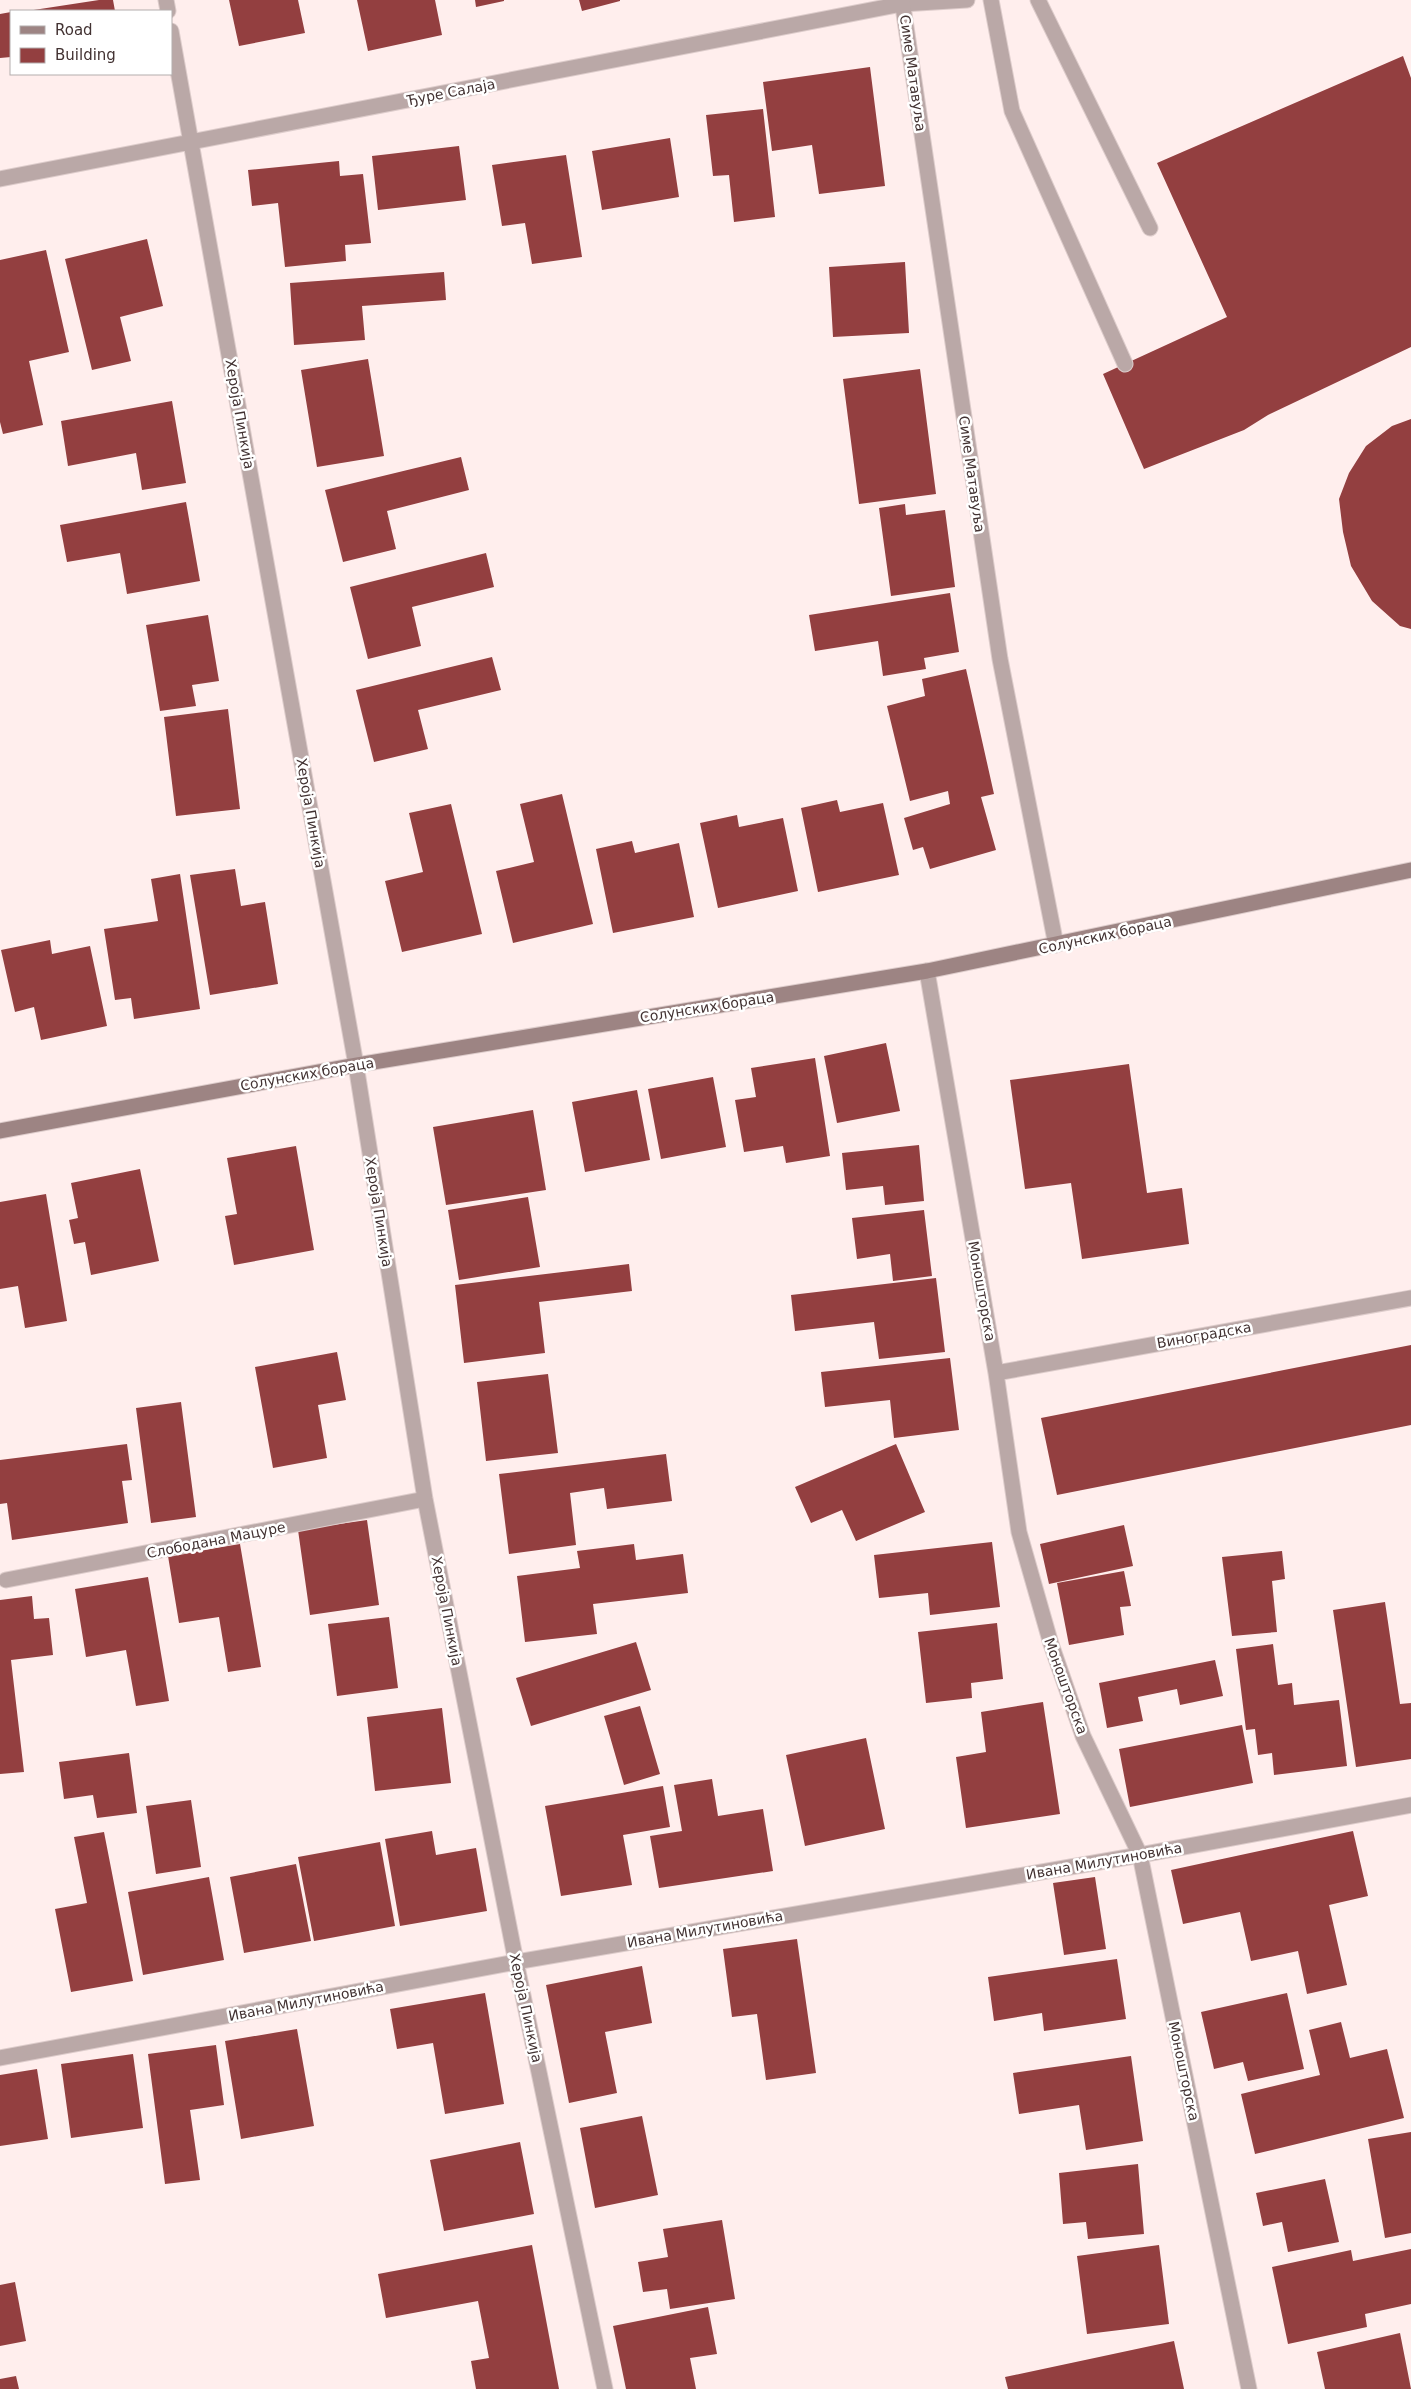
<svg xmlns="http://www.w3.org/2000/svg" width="1411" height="2389" viewBox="0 0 1411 2389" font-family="'DejaVu Sans',sans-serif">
<rect width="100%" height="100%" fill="#ffeeed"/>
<path fill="#933f40" d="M 99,0 L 113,0 L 115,11 L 27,11 Z
M 229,0 L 298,0 L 305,33 L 239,46 Z
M 357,0 L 435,0 L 442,35 L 368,51 Z
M 475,0 L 504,0 L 504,1 L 476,7 Z
M 579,0 L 620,0 L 620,1 L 582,11 Z
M 11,12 L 11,57 L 0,58 L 0,14 Z
M 1403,56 L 1411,78 L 1411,347 L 1268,415 L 1244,430 L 1144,469 L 1103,374 L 1227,317 L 1157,163 Z
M 870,67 L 885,186 L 819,194 L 812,145 L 772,151 L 763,82 Z
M 763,109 L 775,217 L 734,222 L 729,175 L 713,176 L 706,115 Z
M 670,138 L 679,197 L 602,210 L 592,151 Z
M 459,146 L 466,200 L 378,210 L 372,156 Z
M 566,155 L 582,257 L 532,264 L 525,223 L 502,226 L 492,165 Z
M 339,161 L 340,176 L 363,174 L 371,243 L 345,245 L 346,261 L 285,267 L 278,203 L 252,206 L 248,170 Z
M 147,239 L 163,306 L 120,317 L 131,361 L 92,370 L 65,259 Z
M 46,250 L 69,352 L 29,361 L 43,425 L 3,434 L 0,422 L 0,260 Z
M 905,262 L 909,333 L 833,337 L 829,267 Z
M 444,272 L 446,300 L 362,306 L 365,340 L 294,345 L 290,283 Z
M 368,359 L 384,456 L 317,467 L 301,370 Z
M 920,369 L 936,494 L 859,504 L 843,379 Z
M 172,401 L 186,483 L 142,490 L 136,453 L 68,466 L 61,421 Z
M 1411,419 L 1411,629 L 1400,626 L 1372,601 L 1351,566 L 1343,532 L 1339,499 L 1349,473 L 1366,446 L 1392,426 Z
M 461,457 L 469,490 L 387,511 L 396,549 L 343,562 L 325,490 Z
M 186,502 L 200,581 L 127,594 L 120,553 L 67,562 L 60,525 Z
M 905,504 L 906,515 L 945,510 L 955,587 L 891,596 L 879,508 Z
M 486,553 L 494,587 L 412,607 L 421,646 L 368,659 L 350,587 Z
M 950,593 L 959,652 L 924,658 L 926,669 L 883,676 L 878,641 L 815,651 L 809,615 Z
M 208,615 L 219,681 L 192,685 L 196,706 L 160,711 L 146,625 Z
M 492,657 L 501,690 L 418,710 L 428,749 L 374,762 L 356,690 Z
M 966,669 L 994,794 L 981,797 L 996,850 L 930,869 L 923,847 L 913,850 L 904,818 L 950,804 L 948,791 L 910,801 L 887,706 L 925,696 L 922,679 Z
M 228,709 L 240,809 L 176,816 L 164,717 Z
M 562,794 L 593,924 L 513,943 L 496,871 L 534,862 L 520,804 Z
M 837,800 L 840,812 L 883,803 L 899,875 L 818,892 L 801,808 Z
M 451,804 L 482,934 L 402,952 L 385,881 L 423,872 L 409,813 Z
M 737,815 L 739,827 L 783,818 L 798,891 L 718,908 L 700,823 Z
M 632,841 L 635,853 L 679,843 L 694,917 L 613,933 L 596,849 Z
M 235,869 L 241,906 L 265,902 L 278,984 L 210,995 L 190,875 Z
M 180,874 L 200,1009 L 134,1019 L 131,998 L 115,1000 L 104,929 L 158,921 L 151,879 Z
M 50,940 L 52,954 L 90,946 L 107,1026 L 41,1040 L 34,1007 L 15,1012 L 1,950 Z
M 886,1043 L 900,1111 L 837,1123 L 824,1056 Z
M 815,1058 L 830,1156 L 786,1163 L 783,1146 L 744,1152 L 735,1100 L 756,1097 L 751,1068 Z
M 1129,1064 L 1147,1193 L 1182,1188 L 1189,1244 L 1082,1259 L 1071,1183 L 1025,1189 L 1010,1080 Z
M 713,1077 L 726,1147 L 661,1159 L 648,1089 Z
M 637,1090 L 650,1160 L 585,1172 L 572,1102 Z
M 533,1110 L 546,1190 L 446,1205 L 433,1127 Z
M 919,1145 L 924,1201 L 885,1205 L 883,1186 L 846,1190 L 842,1153 Z
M 296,1146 L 314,1250 L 234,1265 L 225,1216 L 237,1214 L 227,1158 Z
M 140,1169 L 159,1261 L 91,1275 L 85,1242 L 74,1244 L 69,1220 L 78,1218 L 71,1183 Z
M 46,1194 L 67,1321 L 25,1328 L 18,1286 L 0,1289 L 0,1202 Z
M 528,1197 L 540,1267 L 459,1280 L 448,1210 Z
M 924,1210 L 932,1276 L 893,1281 L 890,1254 L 857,1259 L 852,1218 Z
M 629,1264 L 632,1291 L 539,1302 L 545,1353 L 464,1363 L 455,1285 Z
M 936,1278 L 945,1352 L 879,1359 L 874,1322 L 795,1331 L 791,1295 Z
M 1411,1345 L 1411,1425 L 1057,1495 L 1041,1418 Z
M 337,1352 L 346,1400 L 318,1405 L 327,1458 L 273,1468 L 255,1367 Z
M 950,1358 L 959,1430 L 894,1438 L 890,1400 L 825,1407 L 821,1372 Z
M 548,1374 L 558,1453 L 486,1461 L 477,1382 Z
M 181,1402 L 196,1517 L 151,1523 L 136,1408 Z
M 127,1444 L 132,1480 L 122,1481 L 128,1523 L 12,1540 L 7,1503 L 0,1504 L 0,1460 Z
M 896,1444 L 925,1512 L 856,1541 L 842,1510 L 811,1523 L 795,1487 Z
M 666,1454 L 672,1501 L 607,1509 L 604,1488 L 570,1493 L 576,1545 L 509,1554 L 499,1474 Z
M 367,1520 L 379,1605 L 310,1615 L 298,1530 Z
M 1124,1525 L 1133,1566 L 1049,1584 L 1040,1544 Z
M 992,1542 L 1000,1607 L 930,1615 L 928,1593 L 879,1598 L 874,1555 Z
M 240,1544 L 261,1667 L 228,1672 L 219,1617 L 179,1623 L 168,1556 Z
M 634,1544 L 636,1560 L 683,1554 L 688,1593 L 593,1604 L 597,1634 L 525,1642 L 517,1576 L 580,1568 L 577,1551 Z
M 1282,1551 L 1285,1579 L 1272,1581 L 1277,1632 L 1232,1636 L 1222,1557 Z
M 1124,1571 L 1131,1606 L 1120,1607 L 1124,1635 L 1069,1645 L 1057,1583 Z
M 148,1577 L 169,1701 L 136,1706 L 126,1650 L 86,1657 L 75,1589 Z
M 32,1596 L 34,1619 L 49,1618 L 53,1655 L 11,1660 L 24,1772 L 0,1774 L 0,1600 Z
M 1385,1602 L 1400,1704 L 1411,1703 L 1411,1759 L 1356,1767 L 1333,1610 Z
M 389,1617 L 398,1688 L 337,1696 L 328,1624 Z
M 997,1623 L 1003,1679 L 971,1683 L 972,1698 L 926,1703 L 918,1632 Z
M 636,1642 L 651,1690 L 531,1726 L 516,1678 Z
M 1273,1644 L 1278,1685 L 1292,1683 L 1294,1705 L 1339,1700 L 1347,1766 L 1274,1775 L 1272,1753 L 1258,1755 L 1255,1729 L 1246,1730 L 1236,1649 Z
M 1215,1660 L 1223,1696 L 1180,1705 L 1177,1689 L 1138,1697 L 1143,1721 L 1107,1728 L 1099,1683 Z
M 1043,1702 L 1060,1814 L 966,1828 L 956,1757 L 986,1752 L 981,1712 Z
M 640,1706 L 660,1774 L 624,1785 L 604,1716 Z
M 442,1708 L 451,1783 L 375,1791 L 367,1717 Z
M 1242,1725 L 1253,1783 L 1130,1807 L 1119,1749 Z
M 866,1738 L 885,1829 L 805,1846 L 786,1755 Z
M 129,1753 L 137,1813 L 97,1818 L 93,1795 L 64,1799 L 59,1762 Z
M 712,1779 L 718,1816 L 763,1809 L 773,1871 L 659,1888 L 650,1836 L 682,1831 L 674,1785 Z
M 663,1786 L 670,1827 L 623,1835 L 632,1885 L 561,1896 L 545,1806 Z
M 191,1800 L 201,1867 L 156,1874 L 146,1806 Z
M 432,1831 L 436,1855 L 476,1848 L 487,1911 L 400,1926 L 385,1839 Z
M 1353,1831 L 1368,1896 L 1329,1905 L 1347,1985 L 1307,1994 L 1298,1951 L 1251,1961 L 1240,1912 L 1183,1924 L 1171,1870 Z
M 104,1832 L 133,1981 L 71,1992 L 55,1909 L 87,1903 L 74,1837 Z
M 380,1842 L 395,1926 L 314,1941 L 298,1857 Z
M 296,1864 L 311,1941 L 244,1953 L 230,1877 Z
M 209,1877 L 224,1960 L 143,1975 L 128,1892 Z
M 1095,1877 L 1106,1949 L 1064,1955 L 1053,1883 Z
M 797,1939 L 816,2073 L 766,2080 L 757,2014 L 732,2017 L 723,1949 Z
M 1117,1959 L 1126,2019 L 1044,2031 L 1042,2013 L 994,2021 L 988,1977 Z
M 642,1966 L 652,2023 L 605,2032 L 617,2093 L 569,2103 L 546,1985 Z
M 485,1993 L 504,2104 L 445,2114 L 433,2043 L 397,2049 L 390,2009 Z
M 1287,1993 L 1304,2069 L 1248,2081 L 1243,2062 L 1214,2069 L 1201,2012 Z
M 1341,2022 L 1350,2058 L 1387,2049 L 1404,2118 L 1255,2154 L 1241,2094 L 1320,2075 L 1309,2030 Z
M 297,2029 L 314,2126 L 241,2139 L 225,2041 Z
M 216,2045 L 224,2105 L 190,2110 L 200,2180 L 165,2184 L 148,2054 Z
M 133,2054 L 143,2128 L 71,2138 L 61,2064 Z
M 1131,2056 L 1143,2141 L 1086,2150 L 1079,2105 L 1019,2114 L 1013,2073 Z
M 37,2069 L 48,2139 L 0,2146 L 0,2075 Z
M 642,2116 L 658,2195 L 595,2208 L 580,2128 Z
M 1411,2132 L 1411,2233 L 1385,2238 L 1368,2139 Z
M 520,2142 L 534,2214 L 444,2231 L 430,2160 Z
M 1138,2164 L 1144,2234 L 1088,2239 L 1086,2222 L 1063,2224 L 1059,2173 Z
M 1325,2179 L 1339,2242 L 1288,2252 L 1282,2222 L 1263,2226 L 1256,2193 Z
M 722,2220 L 735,2299 L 670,2309 L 667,2289 L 643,2292 L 638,2262 L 668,2257 L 663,2229 Z
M 532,2245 L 559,2389 L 476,2389 L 471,2361 L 489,2358 L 478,2301 L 386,2318 L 378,2274 Z
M 1159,2245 L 1169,2324 L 1087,2334 L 1077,2256 Z
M 1411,2249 L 1411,2304 L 1365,2314 L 1367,2327 L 1288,2344 L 1272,2267 L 1351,2250 L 1353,2261 Z
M 15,2282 L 26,2341 L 0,2346 L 0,2285 Z
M 708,2307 L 717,2354 L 690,2358 L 696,2389 L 626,2389 L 613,2326 Z
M 1400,2333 L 1411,2389 L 1325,2389 L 1317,2352 Z
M 1174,2341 L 1184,2389 L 1008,2389 L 1005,2377 Z
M 16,2376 L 19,2389 L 0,2389 L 0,2379 Z"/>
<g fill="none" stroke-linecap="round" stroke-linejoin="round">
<g stroke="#ddcccb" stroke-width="17">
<path id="lane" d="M 991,0 L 1012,111 L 1125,364
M 1038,0 L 1150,228
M 902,4 L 967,0"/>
</g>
<g stroke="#ddcccb" stroke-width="17">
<path id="street" d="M 166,0 L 168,11
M 902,0 L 1000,659 L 1056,945
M 171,31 L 356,1065 L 425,1499 L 516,1962 L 605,2389
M 0,179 L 902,4
M 927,971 L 996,1373 L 1019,1532 L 1051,1644 L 1083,1736 L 1140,1855 L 1249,2389
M 996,1373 L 1411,1298
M 6,1580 L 425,1499
M 0,2058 L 516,1962 L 1140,1855 L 1411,1805"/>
</g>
<g stroke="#ddcccb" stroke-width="17">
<path id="secondary" d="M 0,1131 L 356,1065 L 927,971 L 1411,870"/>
</g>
<use href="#lane" stroke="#baa8a7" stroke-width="15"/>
<use href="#street" stroke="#baa8a7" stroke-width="15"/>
<use href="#secondary" stroke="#9d8483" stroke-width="15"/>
</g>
<g text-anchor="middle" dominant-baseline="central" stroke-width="5" stroke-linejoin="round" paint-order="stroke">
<g font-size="14" fill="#423232" stroke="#fff">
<text transform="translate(913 73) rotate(82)">Симе Матавуља</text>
<text transform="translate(451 92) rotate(-11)">Ђуре Салаја</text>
<text transform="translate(240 414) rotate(80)">Хероја Пинкија</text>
<text transform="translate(972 474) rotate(82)">Симе Матавуља</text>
<text transform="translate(311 813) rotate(80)">Хероја Пинкија</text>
<text transform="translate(1105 935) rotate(-12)">Солунских бораца</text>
<text transform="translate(707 1007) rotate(-9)">Солунских бораца</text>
<text transform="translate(307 1074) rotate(-10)">Солунских бораца</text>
<text transform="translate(379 1212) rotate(81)">Хероја Пинкија</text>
<text transform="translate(982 1291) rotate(80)">Моношторска</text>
<text transform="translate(1204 1335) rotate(-10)">Виноградска</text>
<text transform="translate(216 1540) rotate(-11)">Слободана Мацуре</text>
<text transform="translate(447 1611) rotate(79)">Хероја Пинкија</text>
<text transform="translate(1066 1686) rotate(70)">Моношторска</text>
<text transform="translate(1104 1861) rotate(-10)">Ивана Милутиновића</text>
<text transform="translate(705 1929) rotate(-10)">Ивана Милутиновића</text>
<text transform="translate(306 2001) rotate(-11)">Ивана Милутиновића</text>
<text transform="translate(526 2008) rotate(78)">Хероја Пинкија</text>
<text transform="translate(1184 2071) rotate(78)">Моношторска</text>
</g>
</g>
<rect x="10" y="10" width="162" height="65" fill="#ffffff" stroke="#b3adad"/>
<rect x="20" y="26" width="25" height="8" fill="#9d8483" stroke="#b3adad"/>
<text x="55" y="35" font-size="15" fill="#423232">Road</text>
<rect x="20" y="48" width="25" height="15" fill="#933f40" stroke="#b3adad"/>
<text x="55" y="60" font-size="15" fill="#423232">Building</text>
</svg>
